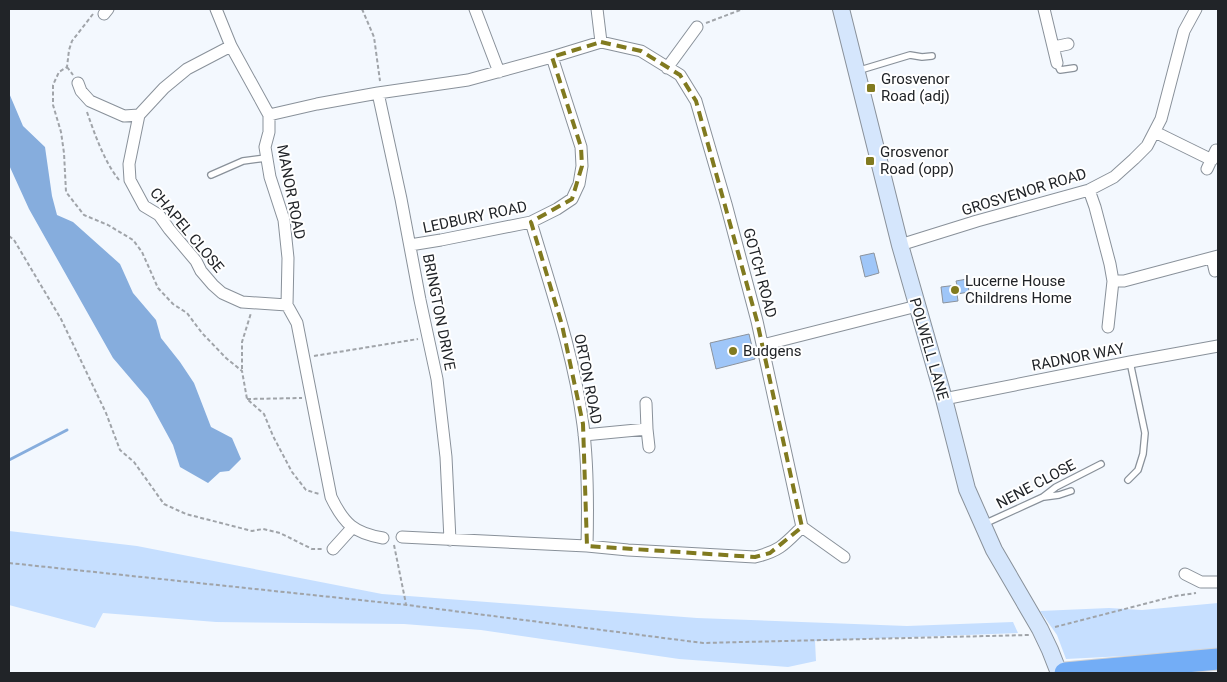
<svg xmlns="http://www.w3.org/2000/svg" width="1227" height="682" viewBox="0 0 1227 682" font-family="Roboto,sans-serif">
<rect width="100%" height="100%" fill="#f3f8fe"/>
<path fill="#c6dfff" d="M 9,531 L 137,546 L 382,594 L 697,618 L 907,626 L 1013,622 L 1018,633 L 815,641 L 816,661 L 788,667 L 679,659 L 481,630 L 404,624 L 216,622 L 103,613 L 95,628 L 9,605 Z
M 1218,603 L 1218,648 L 1184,653 L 1066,659 L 1057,635 L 1040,611 L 1109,608 L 1142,610 Z"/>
<path fill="#86addd" d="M 9,93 L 23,126 L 45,147 L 52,196 L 57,215 L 73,222 L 120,264 L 133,293 L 156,320 L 161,338 L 180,362 L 194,383 L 211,427 L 232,438 L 241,459 L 229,471 L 220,472 L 208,483 L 180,467 L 173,445 L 148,399 L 113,358 L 29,209 L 9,165 Z"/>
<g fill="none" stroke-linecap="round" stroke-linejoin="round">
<path stroke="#86addd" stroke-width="3" d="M 9,460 L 67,430"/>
</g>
<path fill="#9fc6f8" stroke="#8b939d" d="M 874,253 L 879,273 L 865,277 L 860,256 Z
M 967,279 L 969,292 L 957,294 L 958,301 L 943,303 L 941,287 L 957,285 L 956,281 Z
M 749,334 L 755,359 L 716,369 L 710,343 Z"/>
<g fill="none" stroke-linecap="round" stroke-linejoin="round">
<g stroke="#89919a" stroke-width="8">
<path id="lane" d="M 1057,63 L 1060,70 L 1074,68
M 857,71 L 910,55 L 922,57 L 932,56
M 211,175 L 243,161 L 266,158
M 1128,480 L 1138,470 L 1143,454 L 1145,433 L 1130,362
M 1044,497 L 1059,495 L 1071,491
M 984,524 L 1043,497 L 1056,487 L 1101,464"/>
</g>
<g stroke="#89919a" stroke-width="13">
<path id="street" d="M 216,9 L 231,46 L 269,115 L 269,132 L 265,147 L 270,177 L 284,220 L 288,258 L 287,305 L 297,323 L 331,497 C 344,524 354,533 383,538
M 475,9 L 499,72
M 597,9 L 601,42
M 1044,9 L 1057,63
M 104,14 L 108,9
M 231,46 L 187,69 L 164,88 L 139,115 L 129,164 L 130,180 L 144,206 L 159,215 L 169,229 L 196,261 L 201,271 L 213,285 L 222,293 L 242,302 L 287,305
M 1054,47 L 1068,44
M 667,68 L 697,27
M 78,83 L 81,91 L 90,101 L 124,116 L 139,115
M 378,93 L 401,199 L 420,300 L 437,379 L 446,457 L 450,540
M 269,115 L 317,104 L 378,93 L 468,80 L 552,57 L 601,42 L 641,51 L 680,75 L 696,101 L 726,204 L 757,321 L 802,527 C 785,544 780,551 755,557 L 628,550 L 587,546 L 402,537
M 1155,132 L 1212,160
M 1207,169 L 1216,150
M 1089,190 L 1095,207 L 1110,264 L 1113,281 L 1108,327
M 531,222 C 551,289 574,355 583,425 C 588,463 588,507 587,546
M 410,245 L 441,240 L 531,222 L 557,209 L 572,199 L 579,184 L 582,166 L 581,147 L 552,57
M 900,245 L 977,221 L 1089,190 L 1114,177 L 1134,159 L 1147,146 L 1161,119 L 1184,31 L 1196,9
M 1212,258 L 1215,271
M 1113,281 L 1124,281 L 1218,256
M 763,345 L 917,306
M 944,399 L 1130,362 L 1218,346
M 646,403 L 647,429
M 584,435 L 647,429 L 649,447
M 802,527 L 844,557
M 333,549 L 352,528
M 1185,574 L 1201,582 L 1218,582"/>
</g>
<g stroke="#89919a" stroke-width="18">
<path id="secondary" d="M 841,9 L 900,245 L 944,399 L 967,489 L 994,550 L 1040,629 L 1050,650 L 1059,673"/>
</g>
<g stroke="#d3d3d4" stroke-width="23">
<path id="highway" d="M 1065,673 L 1218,659"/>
</g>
<path stroke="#a0a4a9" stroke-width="2" stroke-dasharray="4 2.5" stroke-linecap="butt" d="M 362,9 L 374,37 L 380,81
M 93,14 L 72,41 L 69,50 L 67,67 L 59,72 L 53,85 L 53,105 L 61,132 L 64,153 L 66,192 L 84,215 L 108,225 L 133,240 L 142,252 L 158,288 L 173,304 L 187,313 L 202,333 L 226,358 L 242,371 L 247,399 L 264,414 L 273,436 L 292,472 L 306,490 L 319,494
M 706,23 L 743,9
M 67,67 L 73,75
M 87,112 C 95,135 104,161 119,180
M 9,236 L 14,240 L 61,319 L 106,413 L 120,450 L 134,462 L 164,504 L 186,514 L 252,531 L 263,529 L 280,533 L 312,549 L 323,549
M 314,356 L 418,339
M 242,369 L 242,342 L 251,313
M 247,399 L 302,398
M 394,545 L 406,604
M 9,563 L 407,605 L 703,643 L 1029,635
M 1055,627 L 1175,596 L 1196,593"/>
<use href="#lane" stroke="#fff" stroke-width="5.5"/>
<use href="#street" stroke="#fff" stroke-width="11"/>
<use href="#secondary" stroke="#d5e6fc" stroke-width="16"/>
<use href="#highway" stroke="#73adf6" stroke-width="21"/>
</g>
<path fill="none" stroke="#817a1f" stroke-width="4" stroke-dasharray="10 6" stroke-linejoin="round" d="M 601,42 L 641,51 L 680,75 L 696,101 L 757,321 L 802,527 L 770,553 L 755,557 L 587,546 L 583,424 L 562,325 L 531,222 L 572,199 L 582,166 L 581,147 L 552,57 Z"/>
<g fill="#817a1f" stroke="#fff" stroke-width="2">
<rect x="866" y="83" width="10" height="10" rx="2.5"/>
<rect x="865" y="156" width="10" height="10" rx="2.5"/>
<circle cx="955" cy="290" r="5"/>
<circle cx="733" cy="351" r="5"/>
</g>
<g text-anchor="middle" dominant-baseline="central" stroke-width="4" stroke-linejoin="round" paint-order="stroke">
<g font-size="15" fill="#212428" stroke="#fff" text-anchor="start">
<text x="881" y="79">Grosvenor<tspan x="881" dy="17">Road (adj)</tspan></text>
<text x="880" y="152">Grosvenor<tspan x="880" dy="17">Road (opp)</tspan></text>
<text x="965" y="281">Lucerne House<tspan x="965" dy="17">Childrens Home</tspan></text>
<text x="743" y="351">Budgens</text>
</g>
<g font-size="15" fill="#212428" stroke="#fff">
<text transform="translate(291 192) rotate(79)">MANOR ROAD</text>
<text transform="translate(1024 192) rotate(-17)">GROSVENOR ROAD</text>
<text transform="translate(475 217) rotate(-12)">LEDBURY ROAD</text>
<text transform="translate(187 230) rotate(50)">CHAPEL CLOSE</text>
<text transform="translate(760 273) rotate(75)">GOTCH ROAD</text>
<text transform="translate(439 312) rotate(79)">BRINGTON DRIVE</text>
<text transform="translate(929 349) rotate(74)">POLWELL LANE</text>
<text transform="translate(1078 357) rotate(-11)">RADNOR WAY</text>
<text transform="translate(588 379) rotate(79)">ORTON ROAD</text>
<text transform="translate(1036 484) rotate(-28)">NENE CLOSE</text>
</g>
</g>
<rect width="1227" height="682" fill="none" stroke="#212428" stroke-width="20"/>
</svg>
